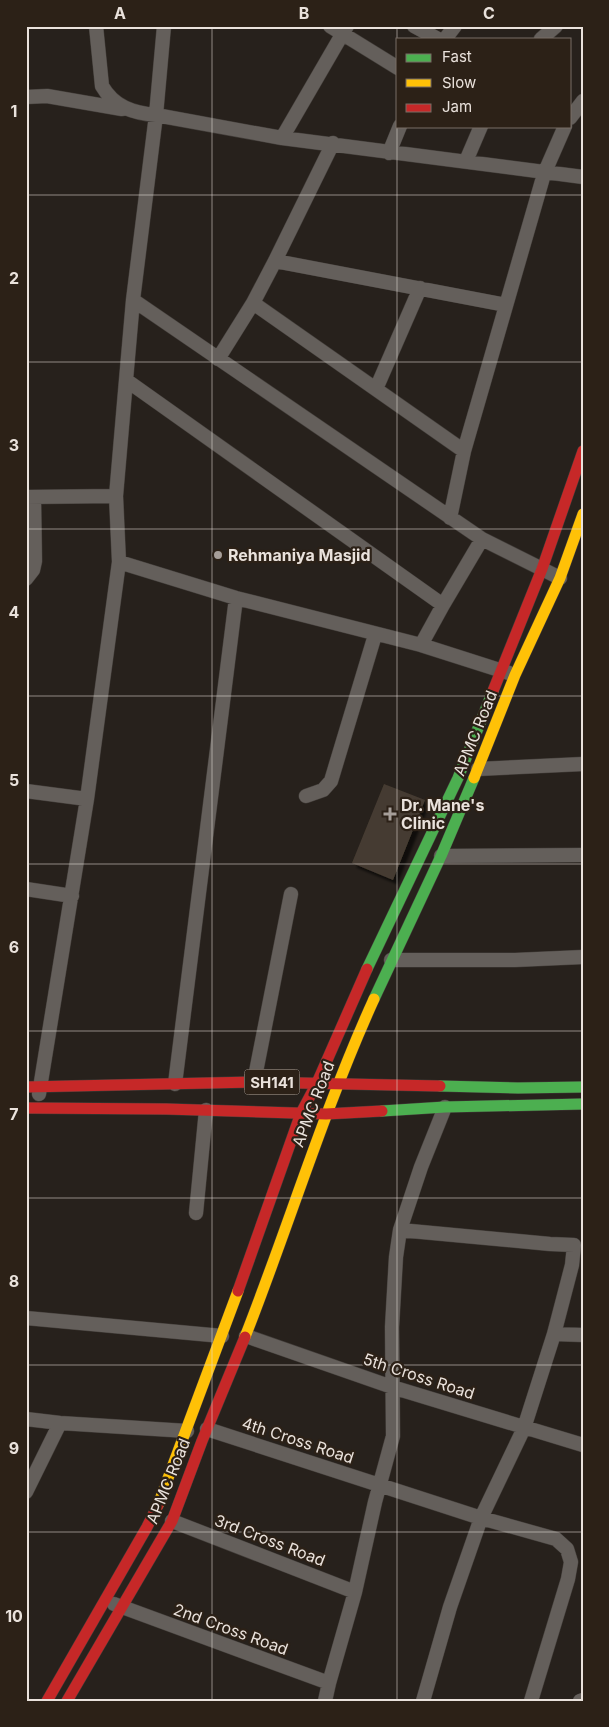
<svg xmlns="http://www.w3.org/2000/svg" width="609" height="1727" viewBox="0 0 609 1727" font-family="Inter,sans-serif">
<defs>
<filter id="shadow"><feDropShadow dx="4.5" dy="4.5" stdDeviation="1" flood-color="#0009"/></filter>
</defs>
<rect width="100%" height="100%" fill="#27211c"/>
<path fill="#453b31" filter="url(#shadow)" d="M 384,784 L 425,800 L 393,880 L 352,863 Z"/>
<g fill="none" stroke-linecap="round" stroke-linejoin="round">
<g stroke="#433e3a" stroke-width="15">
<path id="street" d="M 96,26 L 102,86 C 114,107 133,113 156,115 L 282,138 L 583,177
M 330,26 L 398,68
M 414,26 L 438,39
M 445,39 L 455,26
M 541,39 L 556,26
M 26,97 L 47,96 L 122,109
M 570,118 L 583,101
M 282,138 L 347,26
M 389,153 L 400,126
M 466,161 L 481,126
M 275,261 L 506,305
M 133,300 L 482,539 L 560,578
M 253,303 L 464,451
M 218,359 L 253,303 L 275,261 L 333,143
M 126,380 L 443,605 L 421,645 L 509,673
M 376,389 L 420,288
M 26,497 L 116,496
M 450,518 L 464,451 L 544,174 L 565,126
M 119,562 L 236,598 L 421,645
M 26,579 L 33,570 L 35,561 L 34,497
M 443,605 L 482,539
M 478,769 L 583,764
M 26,791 L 87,799
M 306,796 L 323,790 L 331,781 L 375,635
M 441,856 L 583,855
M 26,889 L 72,896
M 391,960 L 515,960 L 583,957
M 254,1082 L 291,894
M 175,1084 L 236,598
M 39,1094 L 87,799 L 119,562 L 116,496 L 126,380 L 133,300 L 156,115 L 164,26
M 445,1107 L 421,1167 L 400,1230 L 550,1244 L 574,1245 L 572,1265 L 554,1334 L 583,1335
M 196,1213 L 206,1110
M 26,1318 L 222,1336
M 246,1336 L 392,1387 L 583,1445
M 26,1419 L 60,1423 L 187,1431
M 207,1429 L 481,1518 L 556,1539 L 567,1549 L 571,1562 L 568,1579 L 531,1701
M 26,1492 L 60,1423
M 172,1521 L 355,1592
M 114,1604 L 329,1683
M 325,1701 L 329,1683 L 355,1592 L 375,1502 L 393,1436 L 392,1327 L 396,1257 L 400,1230
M 423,1701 L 450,1607 L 481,1518 L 524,1428 L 554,1334
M 580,1701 L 583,1700"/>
</g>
<g stroke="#433e3a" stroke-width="12">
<path id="fast" d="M 367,969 L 458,778 L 493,691
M 374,999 L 441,856 L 474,778
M 440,1086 L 518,1088 L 583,1087
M 382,1111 L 445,1107 L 583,1104"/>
</g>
<g stroke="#433e3a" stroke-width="12">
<path id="slow" d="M 474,778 L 515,675 L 560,578 L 583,514
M 245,1337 C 289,1225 324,1109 374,999
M 158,1505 L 238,1291"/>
</g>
<g stroke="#433e3a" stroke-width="12">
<path id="jam" d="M 493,691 L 542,569 L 583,451
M 26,1087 L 254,1082 L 440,1086
M 26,1108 L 166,1109 L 326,1114 L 382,1111
M 238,1291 L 301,1113 L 317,1083 L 367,969
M 47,1701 L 147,1527 L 158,1505
M 67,1701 L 172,1521 L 202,1441 L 245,1337"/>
</g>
<use href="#street" stroke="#645f5b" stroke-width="14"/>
<use href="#fast" stroke="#4caf50" stroke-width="11"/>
<use href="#slow" stroke="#ffc107" stroke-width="11"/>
<use href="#jam" stroke="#c62828" stroke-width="11"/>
</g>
<path fill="none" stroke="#eae2dc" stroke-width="1" stroke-opacity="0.55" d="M 212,26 L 212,1701M 397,26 L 397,1701M 26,195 L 583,195M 26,362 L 583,362M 26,529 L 583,529M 26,696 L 583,696M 26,864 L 583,864M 26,1031 L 583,1031M 26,1198 L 583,1198M 26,1365 L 583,1365M 26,1532 L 583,1532"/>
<g fill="#a69e99" stroke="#2c2117" stroke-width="2">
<circle cx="218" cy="555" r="5"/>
<path d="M387.5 806.5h5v5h5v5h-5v5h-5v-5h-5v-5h5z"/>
</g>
<g text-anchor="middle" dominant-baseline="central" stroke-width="4.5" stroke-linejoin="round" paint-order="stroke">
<rect fill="#2c2117" stroke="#b1a8a1" stroke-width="1" x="244.5" y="1069.5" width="55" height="25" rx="4"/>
<g font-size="15" font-weight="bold" fill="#eae2dc">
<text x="272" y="1082">SH141</text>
</g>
<g font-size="16" font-weight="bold" fill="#eae2dc" stroke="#2c2117" text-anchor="start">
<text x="228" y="555">Rehmaniya Masjid</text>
<text x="401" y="805">Dr. Mane's<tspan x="401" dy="18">Clinic</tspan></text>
</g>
<g font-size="16" fill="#eae2dc" stroke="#2c2117">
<text transform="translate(475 733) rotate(-68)">APMC Road</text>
<text transform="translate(313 1104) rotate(-69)">APMC Road</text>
<text transform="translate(419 1376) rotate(18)">5th Cross Road</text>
<text transform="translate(298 1440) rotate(18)">4th Cross Road</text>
<text transform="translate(168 1481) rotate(-68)">APMC Road</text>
<text transform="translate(270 1540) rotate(21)">3rd Cross Road</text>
<text transform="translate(231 1629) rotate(20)">2nd Cross Road</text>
</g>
</g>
<rect width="609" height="1727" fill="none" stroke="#2c2117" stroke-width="55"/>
<rect x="396" y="38" width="175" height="90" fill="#2c2117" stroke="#786e66"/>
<rect x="406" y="54" width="25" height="8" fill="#4caf50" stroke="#786e66"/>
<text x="442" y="62" font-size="15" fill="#eae2dc">Fast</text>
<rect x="406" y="79" width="25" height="8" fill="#ffc107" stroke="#786e66"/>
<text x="442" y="88" font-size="15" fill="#eae2dc">Slow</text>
<rect x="406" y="104" width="25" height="8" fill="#c62828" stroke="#786e66"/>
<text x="442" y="112" font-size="15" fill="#eae2dc">Jam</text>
<rect x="28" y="28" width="554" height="1672" fill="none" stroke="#eae2dc" stroke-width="2"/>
<g font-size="16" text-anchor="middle" font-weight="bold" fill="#eae2dc">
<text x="120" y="19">A</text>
<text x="304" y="19">B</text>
<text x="489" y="19">C</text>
<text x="14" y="117">1</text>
<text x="14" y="284">2</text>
<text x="14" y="451">3</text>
<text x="14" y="618">4</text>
<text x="14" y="786">5</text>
<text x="14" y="953">6</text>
<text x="14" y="1120">7</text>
<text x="14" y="1287">8</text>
<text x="14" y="1454">9</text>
<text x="14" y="1622">10</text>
</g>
</svg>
